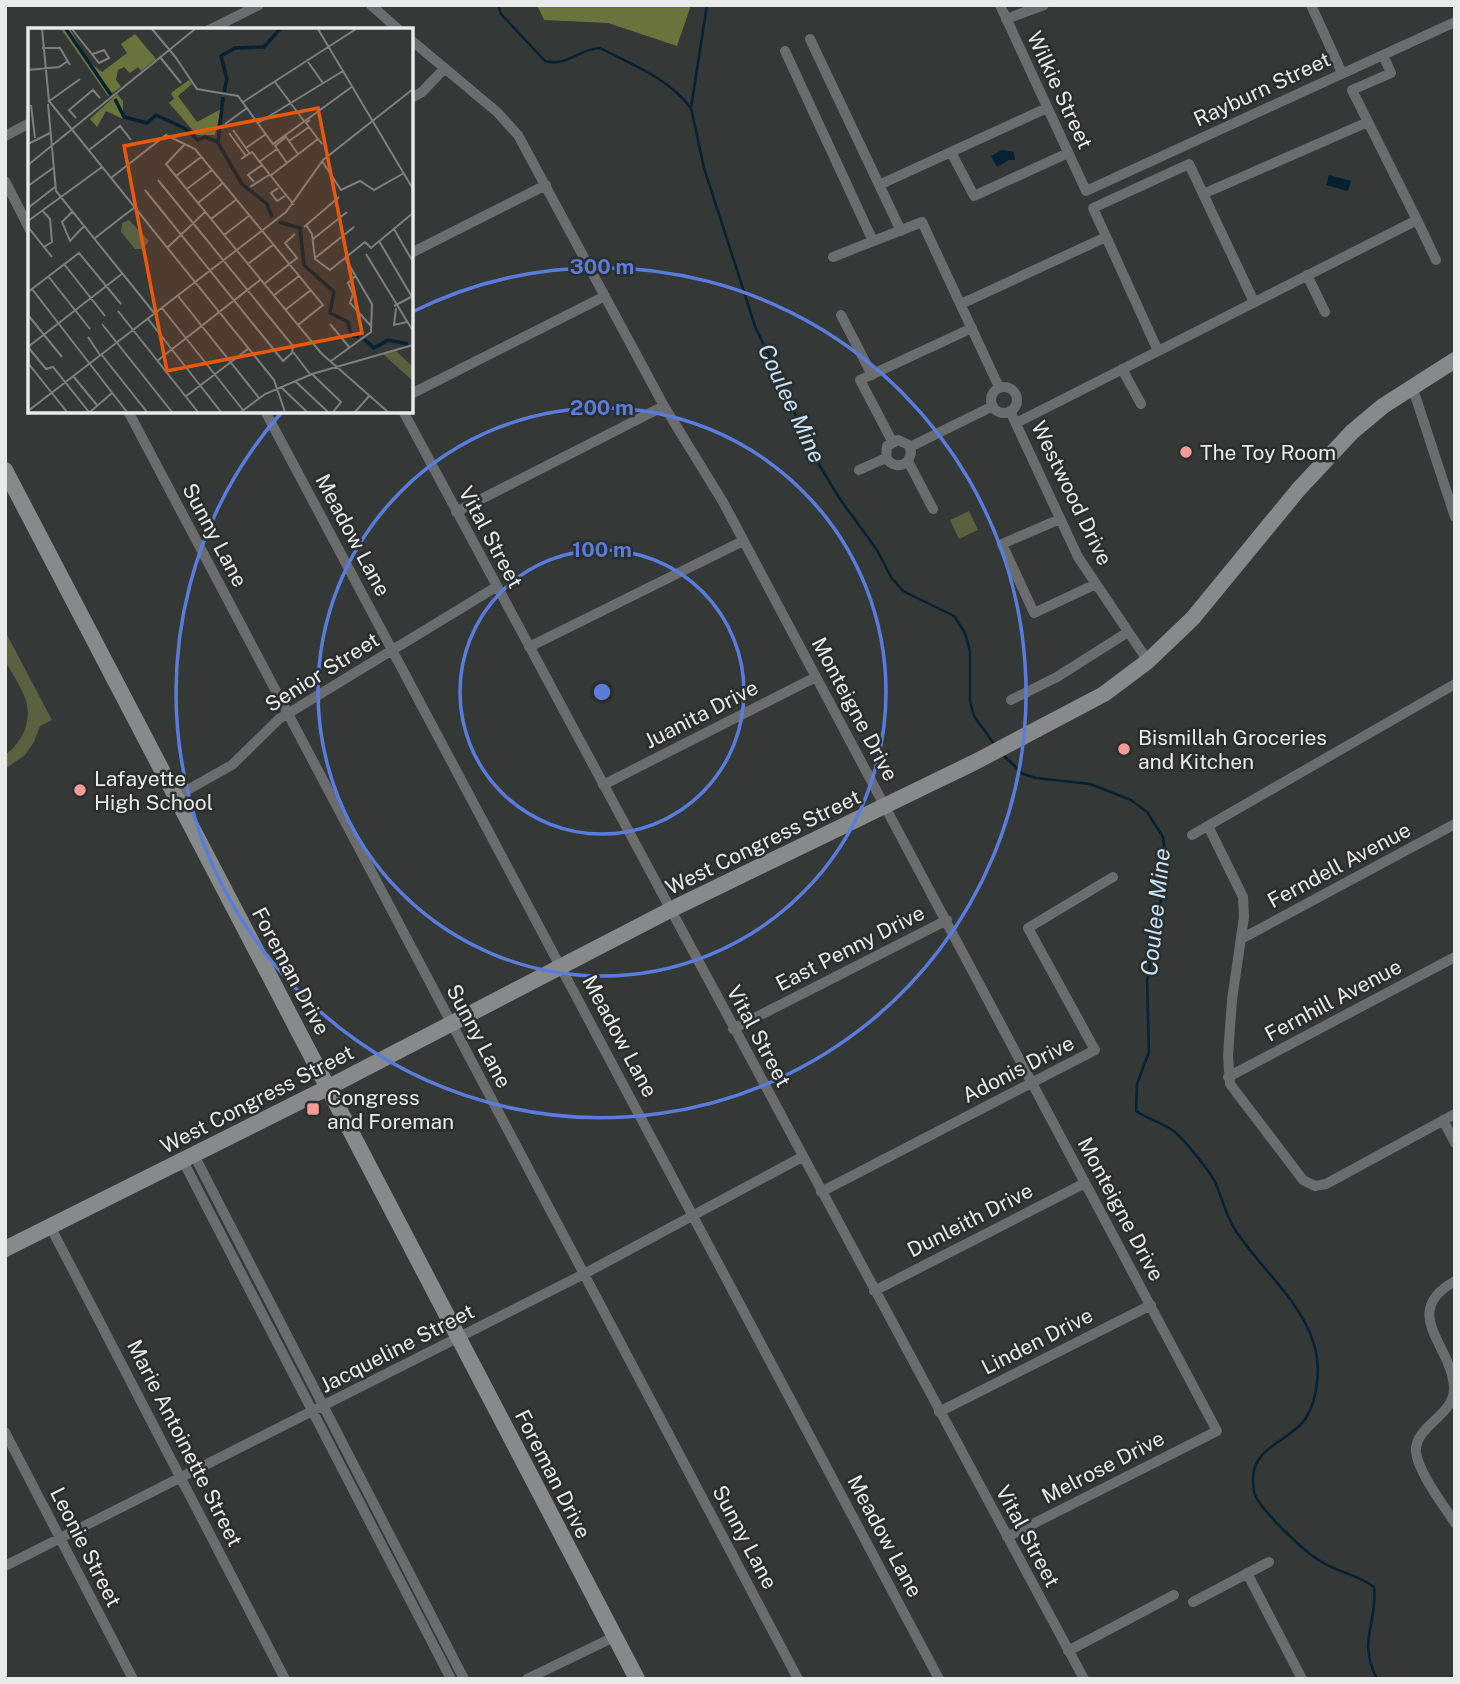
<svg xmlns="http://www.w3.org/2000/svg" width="1460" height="1684" viewBox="0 0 1460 1684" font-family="'Public Sans',sans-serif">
<rect width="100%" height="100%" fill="#343837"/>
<path fill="#5b6041" d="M 969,511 L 978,530 L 959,539 L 950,520 Z
M 5,631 L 52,720 L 40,726 L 34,742 L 25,755 L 5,769 L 5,755 C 25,741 34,715 23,693 C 18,681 9,670 5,659 C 3,651 5,640 5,631 Z"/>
<path fill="#6b733d" d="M 537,5 L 691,5 L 677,46 L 608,23 L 544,20 Z"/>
<path fill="#062132" d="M 1002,150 L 1014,152 L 1015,160 L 1009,160 L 997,167 L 991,156 Z
M 1329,175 L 1351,181 L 1348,191 L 1326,185 Z"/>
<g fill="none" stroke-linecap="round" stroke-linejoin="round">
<path stroke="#062132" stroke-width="2.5" d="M 498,5 L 501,14 L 545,61 C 567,67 578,49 600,48 C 632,65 668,78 690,107
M 707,5 L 691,108 L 704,168 L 756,329 L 786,389 L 805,442 L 840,499 L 877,550 L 891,577 L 903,591 L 954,616 L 965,633 L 970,651 L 970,701 L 974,716 L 994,744
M 1003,755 L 1023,774 L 1036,778 L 1090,784 L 1131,800 L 1147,812 L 1163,837 L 1165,852 L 1159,919 L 1147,980 L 1149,1052 L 1137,1084 L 1136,1111 C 1149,1120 1167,1124 1177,1134 C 1186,1142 1212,1174 1216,1184 C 1222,1199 1226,1214 1234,1228 C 1264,1276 1326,1319 1317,1382 C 1316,1393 1312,1408 1306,1418 C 1291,1441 1253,1446 1253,1479 C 1253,1484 1253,1490 1255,1495 C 1263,1512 1305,1553 1322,1562 C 1339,1573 1357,1574 1374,1587 C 1378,1624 1357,1640 1377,1679"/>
<path stroke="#6a6c6d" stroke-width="10" d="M 371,5 L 399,30
M 1000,5 L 1086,191 L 1455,22
M 1311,5 L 1342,73
M 1006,19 L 1044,5
M 209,30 L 259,5
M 810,39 L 901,231
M 411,40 L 497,112 L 518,135 L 664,406 L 723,502 L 1217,1431 L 1007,1537
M 785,51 L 873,241
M 1383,55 L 1391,73 L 1352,90 L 1417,220
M 411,98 L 422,92 L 444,69
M 5,136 L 30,123
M 951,152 L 974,196 L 1068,153
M 5,181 L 30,230
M 879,185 L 1047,108
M 1203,194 L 1368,122
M 411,253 L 546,185
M 833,257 L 922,222 L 999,387
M 1307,275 L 1325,312
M 961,304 L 1106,237
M 841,315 L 872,375
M 1158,351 L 1093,208 L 1189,164 L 1254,302
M 1122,369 L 1141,404
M 1412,386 L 1455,517
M991 400a13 13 0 1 1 26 0a13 13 0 1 1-26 0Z
M 411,394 L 605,296
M 128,411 L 798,1679
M 265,411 L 939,1679
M 403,411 L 1084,1679
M 1010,411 L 1078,557 L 1148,661
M 1016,423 L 1417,220 L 1436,260
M 892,441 L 860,380 L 972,328
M 910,447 L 993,406
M 908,461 C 900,468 892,466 886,458 L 887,446 L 898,440 L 909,445 L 911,453 L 908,461 L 933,509
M 859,470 L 886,458
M 456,512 L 664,406
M 1060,519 L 1002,544 L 1034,613 L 1096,584
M 529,647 L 743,541
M 1011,700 L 1057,677 L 1128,632
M 603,785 L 816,677
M 175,797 L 232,765 L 279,719 L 496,587
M 1208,826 L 1243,897 L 1244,917 L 1232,1000 L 1228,1056 L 1230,1084 L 1303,1180 L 1315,1186 L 1326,1184 L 1455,1114
M 1192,835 L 1455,684
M 1241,939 L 1455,824
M 733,1029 L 947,920
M 1228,1077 L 1455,957
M 1443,1120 L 1455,1143
M 194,1155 L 464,1679
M 183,1161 L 451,1679
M 821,1192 L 1095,1050 L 1028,928 L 1113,877
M 50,1226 L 285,1679
M 1455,1281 C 1398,1313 1454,1347 1454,1389 C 1454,1416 1414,1426 1416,1452 C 1418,1472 1444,1506 1455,1523
M 874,1291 L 1085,1183
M 939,1412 L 1151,1305
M 5,1432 L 133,1679
M 5,1566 L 584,1274 L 802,1157
M 1247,1573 L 1302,1679
M 1193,1602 L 1269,1562
M 1068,1651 L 1174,1595
M 527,1679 L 614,1637"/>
<path stroke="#878a8b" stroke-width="16" d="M 5,470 L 637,1679
M 5,1249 L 329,1087 L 670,910 L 975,762 L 1104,694 L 1148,661 L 1193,618 L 1298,490 L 1352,432 L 1383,406 L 1455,360"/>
</g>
<g fill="none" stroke="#5a7ddd" stroke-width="3.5">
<circle cx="602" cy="692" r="142"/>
<circle cx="602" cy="692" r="284"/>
<path d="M412 312A425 425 0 1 1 281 413"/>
</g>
<g fill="#f59b98" stroke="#2a2e2d" stroke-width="2.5">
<circle cx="1186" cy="452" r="7"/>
<circle cx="1124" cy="749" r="7"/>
<circle cx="80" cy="790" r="7"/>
<rect x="306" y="1102" width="14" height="14" rx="3.5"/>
</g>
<g text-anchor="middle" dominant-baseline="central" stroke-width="5" stroke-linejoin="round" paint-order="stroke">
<g font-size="21" fill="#e8ebea" stroke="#2a2e2d">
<text transform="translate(1262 89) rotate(-25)">Rayburn Street</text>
<text transform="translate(1060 90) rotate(65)">Wilkie Street</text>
<text transform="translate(1072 493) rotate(64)">Westwood Drive</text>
<text transform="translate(215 535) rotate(62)">Sunny Lane</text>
<text transform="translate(353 535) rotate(62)">Meadow Lane</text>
<text transform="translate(491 537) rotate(62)">Vital Street</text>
<text transform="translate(322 672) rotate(-32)">Senior Street</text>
<text transform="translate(855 709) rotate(62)">Monteigne Drive</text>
<text transform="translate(701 714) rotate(-27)">Juanita Drive</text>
<text transform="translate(763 842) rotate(-26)">West Congress Street</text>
<text transform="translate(1339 865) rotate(-28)">Ferndell Avenue</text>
<text transform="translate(850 948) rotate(-27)">East Penny Drive</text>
<text transform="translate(291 971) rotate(62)">Foreman Drive</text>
<text transform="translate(1333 1000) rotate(-28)">Fernhill Avenue</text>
<text transform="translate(479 1036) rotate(62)">Sunny Lane</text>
<text transform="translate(620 1036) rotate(62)">Meadow Lane</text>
<text transform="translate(759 1036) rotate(62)">Vital Street</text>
<text transform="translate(1018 1069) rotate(-27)">Adonis Drive</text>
<text transform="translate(257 1099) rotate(-27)">West Congress Street</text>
<text transform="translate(1121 1209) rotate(62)">Monteigne Drive</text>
<text transform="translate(970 1220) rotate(-27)">Dunleith Drive</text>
<text transform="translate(1037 1341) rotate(-27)">Linden Drive</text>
<text transform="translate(397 1348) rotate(-27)">Jacqueline Street</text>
<text transform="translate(185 1443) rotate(63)">Marie Antoinette Street</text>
<text transform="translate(1103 1467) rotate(-27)">Melrose Drive</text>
<text transform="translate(553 1474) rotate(63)">Foreman Drive</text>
<text transform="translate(885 1536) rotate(62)">Meadow Lane</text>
<text transform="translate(1028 1536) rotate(62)">Vital Street</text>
<text transform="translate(745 1537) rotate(62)">Sunny Lane</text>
<text transform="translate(86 1547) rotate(63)">Leonie Street</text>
</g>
<g font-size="21" fill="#e8ebea" stroke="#2a2e2d" text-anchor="start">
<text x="1200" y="452">The Toy Room</text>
<text x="1138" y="737">Bismillah Groceries<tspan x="1138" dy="24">and Kitchen</tspan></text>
<text x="94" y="778">Lafayette<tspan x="94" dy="24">High School</tspan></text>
<text x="327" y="1097">Congress<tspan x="327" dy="24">and Foreman</tspan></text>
</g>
<g font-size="23" font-style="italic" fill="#c7e3fa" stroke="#2a2e2d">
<text transform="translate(792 403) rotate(65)">Coulee Mine</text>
<text transform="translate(1155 912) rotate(-84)">Coulee Mine</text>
</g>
</g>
<g transform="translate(28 28)">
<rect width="385" height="385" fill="#343837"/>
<path d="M 101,192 L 121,213 L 115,221 L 107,221 L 93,204 L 94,195 ZM 368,323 L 385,339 L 385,353 L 355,326 Z" fill="#5b6041"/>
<path d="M 33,1 L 42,1 L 61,34 L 74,44 L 99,25 L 93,16 L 107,6 L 128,31 L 113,43 L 110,39 L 102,45 L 96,39 L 90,42 L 88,52 L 93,59 L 80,68 ZM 161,52 L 164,56 L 150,68 L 169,94 L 193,81 L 187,107 L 169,107 L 141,75 L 146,71 L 143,65 ZM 89,66 L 95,73 L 95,91 L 78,83 L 69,99 L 62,91 Z" fill="#6b733d"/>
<path fill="none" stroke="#062132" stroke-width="3.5" d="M 38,1 L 83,67M 196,64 L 199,51 L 193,28 L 207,20 L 236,19 L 252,1M 195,69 L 190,115 L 214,156 L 239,176 L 244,189M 87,71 L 96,89 L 119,95 L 128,87 L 156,100 L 170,112 L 177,109 L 190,114M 251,194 L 272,200 L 276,237 L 306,264 L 302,285 L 320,294 L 323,307 L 331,309M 336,311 L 346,320 L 360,312 L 380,316"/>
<path fill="none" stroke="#7c807f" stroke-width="2" d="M 14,1 L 21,73 L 246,352 L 257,384M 44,1 L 71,35 L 81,30 L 76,22 L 65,26M 124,1 L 149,31M 290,1 L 385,161M 14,20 L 32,20 L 42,37M 132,29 L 153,55M 148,30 L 169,61 L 210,68 L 245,116 L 325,58M 280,34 L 295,55M 0,42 L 31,39 L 40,33M 247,54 L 276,93M 20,74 L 52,51M 215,74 L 328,1M 20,76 L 28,163 L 127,286M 3,77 L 7,110M 48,90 L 41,82 L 65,62 L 72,70M 282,92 L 278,95 L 290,111M 230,95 L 315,43M 197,96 L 219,80M 205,102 L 222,126M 201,105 L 218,128M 261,113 L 281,99M 0,116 L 22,105M 157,116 L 138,136 L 293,325 L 360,384M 218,120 L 238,106M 61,122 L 92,98 L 103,112M 213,131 L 224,124 L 266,177M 294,133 L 313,162 L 332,153 L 346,162 L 376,145M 231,134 L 249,121M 259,135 L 247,118 L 258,109 L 270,126M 0,137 L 167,1M 148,148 L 173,129M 242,148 L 290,111 L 294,116M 83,150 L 138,107 L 167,121 L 295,277 L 270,297M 130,152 L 265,318 L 264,325M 226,154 L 220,147 L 234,137M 0,158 L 25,140M 222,159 L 241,147M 250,160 L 243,165 L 249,173 L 257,168M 159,161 L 184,142M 117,162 L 255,333 L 264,325M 170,175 L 195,155M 0,180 L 27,159M 14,182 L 22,191 L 24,214 L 16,219M 45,183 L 34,194 L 42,213 L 56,198M 183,191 L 209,171M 0,193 L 74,139M 278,197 L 284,206 L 287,231 L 302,242 L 337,214 L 343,220 L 385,185M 0,199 L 24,229M 276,199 L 311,169M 366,201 L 385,234M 196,207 L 222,187M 67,210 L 107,179M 285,211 L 319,184M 351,213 L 384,269M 139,220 L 177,184M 338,226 L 385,303M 287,230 L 326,199M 36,236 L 77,288M 220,236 L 246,216M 328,247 L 320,255 L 325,266 L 322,275 L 343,298M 20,248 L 62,301M 236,256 L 269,230 L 257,215 L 267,206M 4,261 L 99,384M 0,264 L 51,225 L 93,276M 150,268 L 231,370M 245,268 L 271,248M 366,278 L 385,268M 134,280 L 215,382M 368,280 L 366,297 L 379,294M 257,282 L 283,262M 90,283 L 170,384M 0,287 L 34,329M 120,291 L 193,384M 74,296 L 144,384M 302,296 L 322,320M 60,309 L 72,327M 0,319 L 95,245M 0,319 L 18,341 L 25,339 L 61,384M 265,324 L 282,346M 73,326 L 119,384M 129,333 L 232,252M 303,333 L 343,304 L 344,276 L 317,230M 0,335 L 39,384M 284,346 L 313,374 L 305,384M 45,348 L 69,377M 267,353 L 300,384M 253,359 L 279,384M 157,369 L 220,321M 0,383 L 258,184 L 295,132 L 385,61M 62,384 L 84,365M 213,384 L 237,366 L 284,346 L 385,317M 327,384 L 342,367"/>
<path fill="#e8590c" fill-opacity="0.15" stroke="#e8590c" stroke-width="3.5" d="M 290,80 L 334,305 L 139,343 L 96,118 Z"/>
<rect width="385" height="385" fill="none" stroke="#e8ebea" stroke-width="3.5"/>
</g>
<circle cx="602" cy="692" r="10" fill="#5a7ddd" stroke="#2a2e2d" stroke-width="3.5"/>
<g font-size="21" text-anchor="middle" font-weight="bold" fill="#5a7ddd" stroke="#2a2e2d" stroke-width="5" stroke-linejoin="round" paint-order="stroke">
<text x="602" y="274">300 m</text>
<text x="602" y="415">200 m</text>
<text x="602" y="557">100 m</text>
</g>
<rect width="1460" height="1684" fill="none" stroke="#e8ebea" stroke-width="14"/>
</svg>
